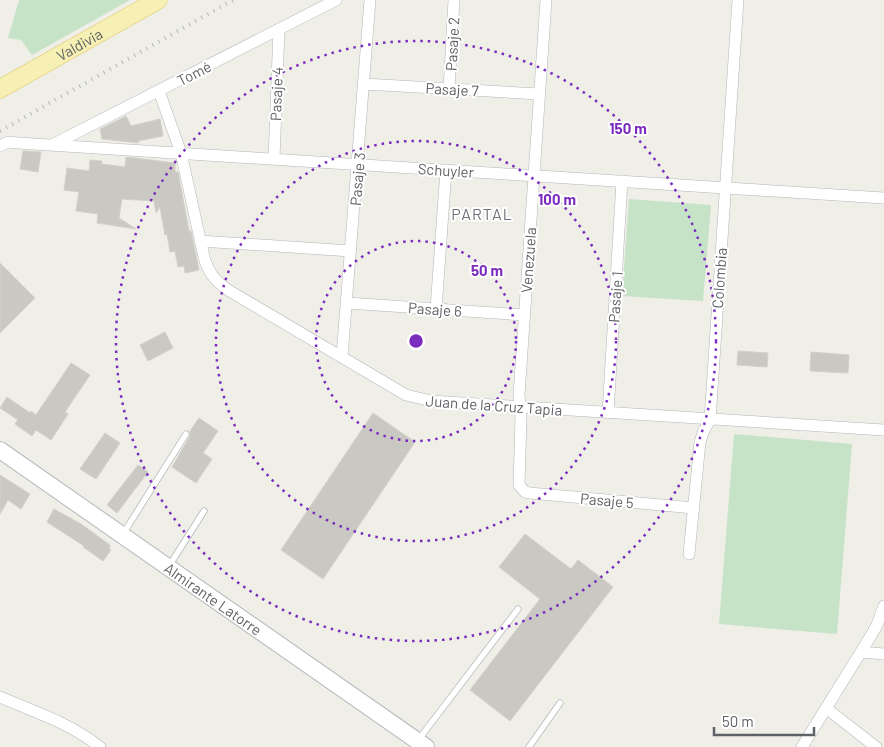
<svg xmlns="http://www.w3.org/2000/svg" width="884" height="747" viewBox="0 0 884 747" font-family="Barlow,sans-serif">
<rect width="100%" height="100%" fill="#efeee7"/>
<path fill="#c6e3c8" d="M 19,0 L 130,0 L 32,55 L 21,40 L 8,38 Z
M 629,199 L 711,205 L 703,301 L 622,296 Z
M 734,434 L 852,444 L 837,634 L 719,624 Z"/>
<path fill="#cac8c3" stroke="#d3d0c6" d="M 126,116 L 131,126 L 160,119 L 163,136 L 138,141 L 139,143 L 102,139 L 100,129 Z
M 23,151 L 41,152 L 38,172 L 20,169 Z
M 126,157 L 175,163 L 175,172 L 178,172 L 189,231 L 191,231 L 199,270 L 185,273 L 184,266 L 178,267 L 175,251 L 170,252 L 167,234 L 165,235 L 160,207 L 156,213 L 154,201 L 122,199 L 119,218 L 136,229 L 97,223 L 98,214 L 76,211 L 79,192 L 64,190 L 67,168 L 89,171 L 90,160 L 102,161 L 102,164 L 125,167 Z
M 0,263 L 35,298 L 0,333 Z
M 165,332 L 173,348 L 148,361 L 140,345 Z
M 738,351 L 768,353 L 767,367 L 737,365 Z
M 811,352 L 849,355 L 848,373 L 810,371 Z
M 71,363 L 90,375 L 65,412 L 68,414 L 51,440 L 36,430 L 32,436 L 15,424 L 18,420 L 0,408 L 7,397 L 30,413 L 31,411 L 36,415 Z
M 373,413 L 415,442 L 323,579 L 281,550 Z
M 199,418 L 218,431 L 203,453 L 212,459 L 196,483 L 172,467 L 190,436 L 190,431 Z
M 105,433 L 120,443 L 96,479 L 80,469 Z
M 138,465 L 148,472 L 117,513 L 107,505 Z
M 0,475 L 30,494 L 21,509 L 8,500 L 0,514 Z
M 54,509 L 81,524 L 110,545 L 109,548 L 111,550 L 103,561 L 83,547 L 84,546 L 47,522 Z
M 525,534 L 571,569 L 578,560 L 613,587 L 510,721 L 470,690 L 540,599 L 499,567 Z"/>
<g fill="none" stroke-linecap="round" stroke-linejoin="round">
<g stroke="#b4b6ba" stroke-width="7">
<path id="lane" d="M 123,534 L 186,434
M 169,566 L 204,511
M 419,739 L 518,609
M 529,747 L 560,703"/>
</g>
<g stroke="#b4b6ba" stroke-width="12">
<path id="street" d="M 546,0 L 519,395 L 521,418 L 519,485 L 525,492 L 530,493 L 694,508
M 364,84 L 539,94
M 449,89 L 454,0
M 159,91 L 181,153 L 204,257 C 208,272 215,281 228,290 L 406,395 L 431,401 L 884,430
M 54,144 L 336,0
M 0,146 L 8,142 L 18,143 L 884,198
M 274,159 L 279,29
M 200,241 L 351,251
M 347,303 L 524,315
M 436,309 L 446,170
M 342,357 L 370,0
M 608,413 L 622,181
M 689,554 L 700,442 L 704,430 L 710,420 L 738,0
M 861,652 L 884,654
M 0,697 C 35,712 70,723 100,747
M 826,708 L 876,747
M 802,747 L 872,634 L 877,625 L 884,606"/>
</g>
<g stroke="#b5b8bc" stroke-width="18">
<g id="secondary">
<path id="s1" d="M 0,450 L 426,747"/>
</g>
</g>
<g stroke="#e2c96c" stroke-width="19">
<g id="primary">
<path id="s2" d="M 0,89 L 158,0"/>
</g>
</g>
<use href="#lane" stroke="#fff" stroke-width="5.5"/>
<use href="#street" stroke="#fff" stroke-width="11"/>
<use href="#secondary" stroke="#fff" stroke-width="16"/>
<use href="#primary" stroke="#f6f0b4" stroke-width="18"/>
<path stroke="#b4b5b5" stroke-width="4" stroke-dasharray="1 6" stroke-linecap="butt" d="M 0,131 L 233,0"/>
</g>
<g fill="none" stroke="#7b2cbf" stroke-width="2.5" stroke-dasharray="2.5 5">
<circle cx="416" cy="341" r="100"/>
<circle cx="416" cy="341" r="200"/>
<circle cx="416" cy="341" r="300"/>
</g>
<g text-anchor="middle" dominant-baseline="central" stroke-width="4" stroke-linejoin="round" paint-order="stroke">
<g font-size="15" fill="#5e6165" stroke="#fff">
<text stroke="none"><textPath href="#s2" startOffset="91">Valdivia</textPath></text>
<text transform="translate(452 44) rotate(-87)">Pasaje 2</text>
<text transform="translate(194 73) rotate(-27)">Tomé</text>
<text transform="translate(452 89) rotate(3)">Pasaje 7</text>
<text transform="translate(276 94) rotate(-88)">Pasaje 4</text>
<text transform="translate(446 170) rotate(4)">Schuyler</text>
<text transform="translate(357 179) rotate(-85)">Pasaje 3</text>
<text transform="translate(528 260) rotate(-86)">Venezuela</text>
<text transform="translate(719 278) rotate(-86)">Colombia</text>
<text transform="translate(615 297) rotate(-86)">Pasaje 1</text>
<text transform="translate(435 309) rotate(4)">Pasaje 6</text>
<text transform="translate(494 405) rotate(4)">Juan de la Cruz Tapia</text>
<text transform="translate(607 500) rotate(5)">Pasaje 5</text>
<text stroke="none"><textPath href="#s1" startOffset="260">Almirante Latorre</textPath></text>
</g>
<g font-size="16" letter-spacing="1" fill="#6f7377" stroke="#fff">
<text x="482" y="213">PARTAL</text>
</g>
</g>
<circle cx="416" cy="341" r="8" fill="#7b2cbf" stroke="#fff" stroke-width="2.5"/>
<g font-size="15" text-anchor="middle" font-weight="bold" fill="#7b2cbf" stroke="#fff" stroke-width="4" stroke-linejoin="round" paint-order="stroke">
<text x="628" y="134">150 m</text>
<text x="557" y="205">100 m</text>
<text x="487" y="276">50 m</text>
</g>
<path d="M714 727v8h100v-8" fill="none" stroke="#5e6165" stroke-width="2.5"/>
<text x="722" y="727" font-size="15" fill="#5e6165" stroke="#ffffff" stroke-width="4" paint-order="stroke">50 m</text>
</svg>
